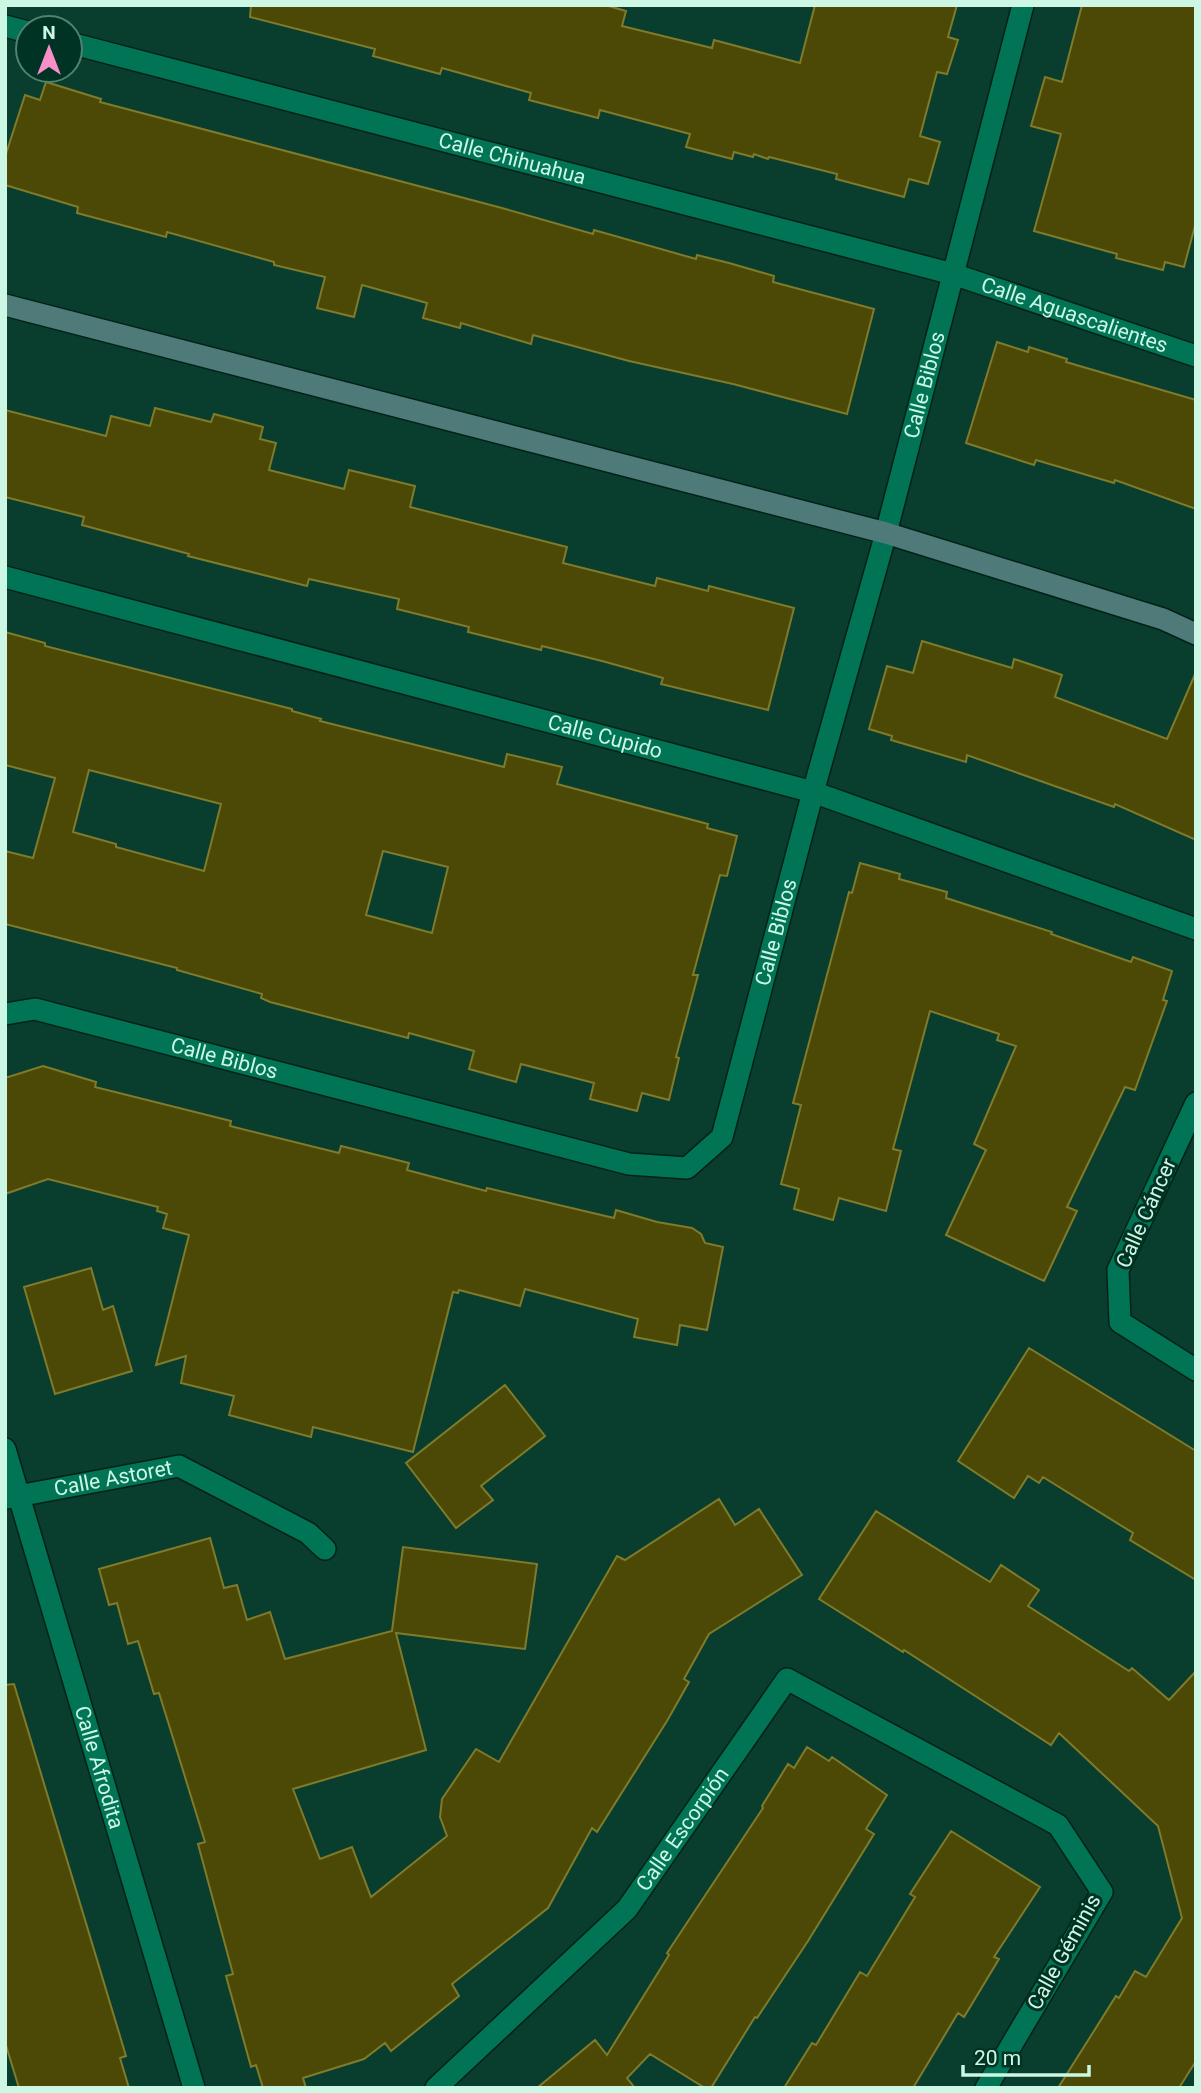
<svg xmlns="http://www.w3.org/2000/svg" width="1201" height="2093" viewBox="0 0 1201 2093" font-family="Roboto,sans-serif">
<rect width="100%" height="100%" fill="#093d2d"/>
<path fill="#4c4906" stroke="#7f7b2b" stroke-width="2" fill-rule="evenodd" d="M 251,5 L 605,5 L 626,11 L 622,26 L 712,48 L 714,40 L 800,63 L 815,5 L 957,5 L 948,37 L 958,40 L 947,74 L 937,72 L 920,136 L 940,142 L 928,184 L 909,179 L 904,197 L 836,179 L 837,174 L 769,157 L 768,159 L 754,154 L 753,157 L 734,152 L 732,159 L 686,147 L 690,134 L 600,110 L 598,118 L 529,100 L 531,93 L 442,68 L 440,74 L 373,56 L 375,49 L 250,17 Z
M 1082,5 L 1196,5 L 1196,222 L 1184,267 L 1165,262 L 1163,270 L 1116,258 L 1117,254 L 1034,231 L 1061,134 L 1031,126 L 1045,77 L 1062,82 Z
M 46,82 L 101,99 L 100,102 L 502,208 L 593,234 L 594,230 L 696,259 L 697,255 L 729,263 L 774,276 L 773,282 L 874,309 L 847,414 L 733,384 L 629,361 L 533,335 L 531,344 L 461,323 L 460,328 L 423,318 L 427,303 L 362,285 L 354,317 L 317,308 L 325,277 L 274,265 L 274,262 L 167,232 L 166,237 L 77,213 L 78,207 L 5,185 L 5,157 L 25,95 L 40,100 Z
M 997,342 L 1028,352 L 1029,347 L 1067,359 L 1066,362 L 1196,400 L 1196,509 L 1115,480 L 1114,483 L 1036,460 L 1034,465 L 966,443 Z
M 155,408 L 211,422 L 214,414 L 263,427 L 260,439 L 276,443 L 269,470 L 344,489 L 349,470 L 415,486 L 410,507 L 567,547 L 563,563 L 655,586 L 657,578 L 708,591 L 709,586 L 794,608 L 768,710 L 661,684 L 663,678 L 602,661 L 542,646 L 541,650 L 468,632 L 469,627 L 397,609 L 399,599 L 309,579 L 307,586 L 188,556 L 189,554 L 82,525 L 84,517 L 5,497 L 5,410 L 106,436 L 111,416 L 150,426 Z
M 5,632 L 45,643 L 45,646 L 292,709 L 292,711 L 321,719 L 320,721 L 504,767 L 507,754 L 562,767 L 557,784 L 708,824 L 707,828 L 737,836 L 727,876 L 720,875 L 693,975 L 698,975 L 676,1057 L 679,1058 L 669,1100 L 642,1093 L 637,1111 L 590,1099 L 594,1083 L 521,1064 L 516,1082 L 469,1069 L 474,1051 L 409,1033 L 408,1038 L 270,1002 L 261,998 L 262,994 L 177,970 L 177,968 L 5,924 L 5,851 L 33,858 L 55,778 L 5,765 ZM 89,770 L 221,804 L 204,871 L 116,847 L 116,844 L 73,832 ZM 383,851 L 448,867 L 432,933 L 366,915 Z
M 922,641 L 1012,668 L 1014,659 L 1062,675 L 1055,697 L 1167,739 L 1196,672 L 1196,840 L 1115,804 L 1114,807 L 967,755 L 966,762 L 891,740 L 892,736 L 869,729 L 887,666 L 913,673 Z
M 860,863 L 900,874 L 899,879 L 947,892 L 946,898 L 1052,932 L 1051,934 L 1131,962 L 1133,957 L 1172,971 L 1163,1000 L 1167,1001 L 1135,1090 L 1125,1087 L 1067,1207 L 1077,1211 L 1044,1281 L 946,1235 L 986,1150 L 974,1144 L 1016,1046 L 997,1040 L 999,1034 L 930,1011 L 893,1149 L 901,1151 L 886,1211 L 839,1198 L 833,1220 L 794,1209 L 799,1189 L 781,1184 L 801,1105 L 793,1103 L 849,892 L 852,893 Z
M 43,1066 L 96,1082 L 95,1087 L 231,1121 L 230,1126 L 339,1153 L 341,1146 L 409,1163 L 407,1170 L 486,1191 L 487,1188 L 614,1218 L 616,1210 L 657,1222 L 692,1228 L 701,1234 L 705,1243 L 723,1247 L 707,1330 L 680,1325 L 677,1345 L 634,1337 L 638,1319 L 525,1289 L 520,1306 L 459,1290 L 458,1293 L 453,1292 L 413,1452 L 313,1427 L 311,1437 L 229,1415 L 234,1396 L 181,1383 L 186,1356 L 156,1365 L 189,1235 L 163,1228 L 167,1214 L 157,1211 L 158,1207 L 48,1179 L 5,1194 L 5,1078 Z
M 91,1268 L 103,1310 L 113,1306 L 132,1371 L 55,1394 L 24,1287 Z
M 1029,1348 L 1196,1451 L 1196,1580 L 1130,1540 L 1133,1533 L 1043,1477 L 1039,1483 L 1028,1476 L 1014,1498 L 958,1461 Z
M 505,1385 L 545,1436 L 481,1486 L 493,1500 L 456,1528 L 406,1463 Z
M 719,1499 L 735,1525 L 759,1509 L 802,1575 L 709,1634 L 684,1679 L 689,1682 L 667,1721 L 597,1832 L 592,1828 L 548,1908 L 452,1984 L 459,1996 L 391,2051 L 385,2043 L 364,2059 L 303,2078 L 306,2088 L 263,2088 L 256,2065 L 251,2067 L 226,1976 L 233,1974 L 198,1844 L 205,1842 L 169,1725 L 159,1693 L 154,1694 L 138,1641 L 128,1644 L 117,1603 L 109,1605 L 99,1569 L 210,1538 L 224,1588 L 237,1585 L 247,1620 L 270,1612 L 285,1659 L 392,1631 L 403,1547 L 537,1564 L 525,1649 L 396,1633 L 426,1750 L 293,1789 L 320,1859 L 352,1847 L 371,1897 L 447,1836 L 440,1817 L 442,1799 L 476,1749 L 499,1762 L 617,1556 L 625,1560 Z
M 876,1511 L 990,1582 L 1001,1565 L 1039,1590 L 1028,1606 L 1129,1671 L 1132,1668 L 1169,1700 L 1196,1671 L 1196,2061 L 1179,2088 L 1058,2088 L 1116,1996 L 1119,1998 L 1135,1971 L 1146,1977 L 1182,1918 L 1158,1826 L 1059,1733 L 1051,1745 L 904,1650 L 903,1652 L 819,1599 Z
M 14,1684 L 126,2056 L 120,2058 L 129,2088 L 19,2088 L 5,2042 L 5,1685 Z
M 807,1747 L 829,1761 L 832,1757 L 887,1795 L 866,1829 L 874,1834 L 808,1941 L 757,2018 L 755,2017 L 711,2088 L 705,2088 L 650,2054 L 627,2078 L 635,2088 L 537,2088 L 595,2040 L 607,2055 L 669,1955 L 667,1953 L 763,1808 L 762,1806 L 788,1764 L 794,1768 Z
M 951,1831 L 1040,1887 L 994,1957 L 999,1959 L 964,2017 L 958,2013 L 913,2088 L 784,2088 L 812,2043 L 816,2045 L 860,1972 L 867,1976 L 915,1897 L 910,1894 Z"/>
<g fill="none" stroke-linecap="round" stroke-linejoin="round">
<g stroke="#042117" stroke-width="24">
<g id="street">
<path d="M 5,26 L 28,32"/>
<path id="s1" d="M 70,43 L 953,274 L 1196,356"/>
<path id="s2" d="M 5,577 L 813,792 L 1196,929"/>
<path id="s3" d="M 5,1014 L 35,1009 L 629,1164 L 687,1168 L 722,1137 L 813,792 L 886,533 L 1023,5"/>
<path d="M 1196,1103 L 1118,1270 L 1120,1322 L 1196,1370"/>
<path id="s4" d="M 5,1449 L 194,2088"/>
<path id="s5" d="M 7,1498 L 179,1466 L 308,1533 L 325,1549"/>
<path id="s6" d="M 436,2088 L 627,1909 L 787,1679 L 1058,1825 L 1102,1892 L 986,2088"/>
</g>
</g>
<g stroke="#042117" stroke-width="24">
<path id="secondary" d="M 5,305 L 886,533 L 1163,619 L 1196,634"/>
</g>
<use href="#street" stroke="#027456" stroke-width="21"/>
<use href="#secondary" stroke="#4e7a79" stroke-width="21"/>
</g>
<g text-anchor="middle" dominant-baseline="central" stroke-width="6" stroke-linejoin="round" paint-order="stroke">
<g font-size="21" fill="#ccf7e4" stroke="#003323">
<text stroke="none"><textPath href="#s1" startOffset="457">Calle Chihuahua</textPath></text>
<text stroke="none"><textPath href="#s1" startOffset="1041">Calle Aguascalientes</textPath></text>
<text stroke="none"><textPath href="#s3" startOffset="1528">Calle Biblos</textPath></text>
<text stroke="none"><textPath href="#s2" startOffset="621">Calle Cupido</textPath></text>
<text stroke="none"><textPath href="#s3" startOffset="961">Calle Biblos</textPath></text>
<text stroke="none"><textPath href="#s3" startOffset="226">Calle Biblos</textPath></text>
<text transform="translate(1146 1213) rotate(-66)">Calle Cáncer</text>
<text stroke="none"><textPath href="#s5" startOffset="108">Calle Astoret</textPath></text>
<text stroke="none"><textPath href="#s4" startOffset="332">Calle Afrodita</textPath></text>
<text stroke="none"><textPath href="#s6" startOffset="359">Calle Escorpión</textPath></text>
<text transform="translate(1064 1952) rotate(-61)">Calle Géminis</text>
</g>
</g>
<rect width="1201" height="2093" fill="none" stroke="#ccf7e4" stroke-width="14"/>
<g transform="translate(49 49)"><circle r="33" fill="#003323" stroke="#528170" stroke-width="2"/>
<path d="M0-5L12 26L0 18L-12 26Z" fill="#f98fc9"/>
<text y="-10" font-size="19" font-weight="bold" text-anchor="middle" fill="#ccf7e4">N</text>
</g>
<path d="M963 2065v10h126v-10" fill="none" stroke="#ccf7e4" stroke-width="3.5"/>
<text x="974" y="2065" font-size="21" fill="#ccf7e4" stroke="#003323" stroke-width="5" paint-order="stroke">20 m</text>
</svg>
